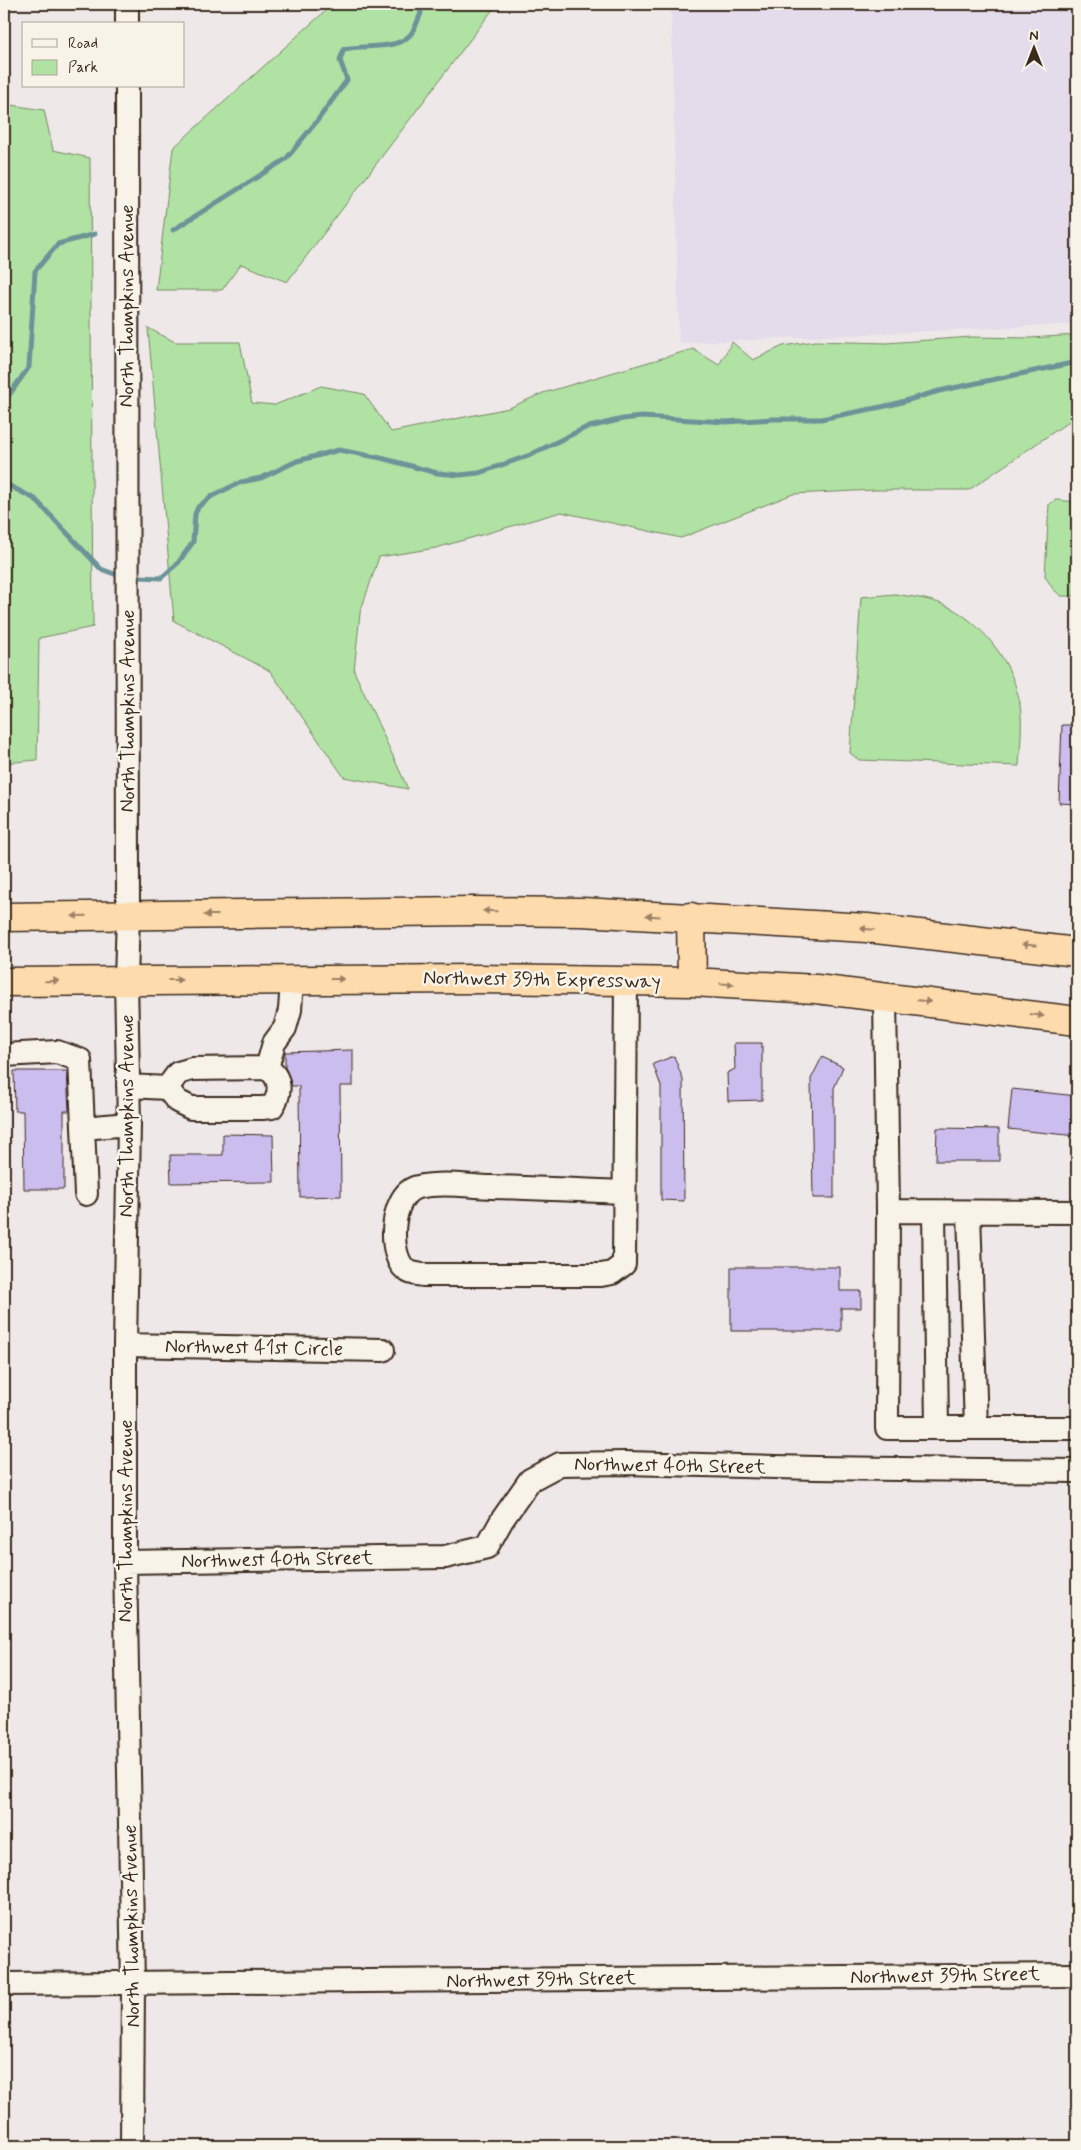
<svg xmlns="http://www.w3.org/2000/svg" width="1081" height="2150" viewBox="0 0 1081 2150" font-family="Mynerve,sans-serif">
<rect width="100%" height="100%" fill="#eee8e9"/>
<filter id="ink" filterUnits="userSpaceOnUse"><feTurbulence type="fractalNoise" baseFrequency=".02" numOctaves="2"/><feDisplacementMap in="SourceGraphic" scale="10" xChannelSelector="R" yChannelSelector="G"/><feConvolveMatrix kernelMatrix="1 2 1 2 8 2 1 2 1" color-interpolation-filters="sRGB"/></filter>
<g filter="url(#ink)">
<path fill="#e4dbeb" d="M 671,4 L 1077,4 L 1077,324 L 679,343 Z"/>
<path fill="#b0e2a4" stroke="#768661" d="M 333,4 L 497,4 L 287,282 L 241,264 L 222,290 L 156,290 L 173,148 Z
M 4,104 L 44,110 L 53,150 L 90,158 L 93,627 L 39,638 L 37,760 L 4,763 Z
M 148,328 L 175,342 L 240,342 L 252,403 L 275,405 L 321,386 L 364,394 L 391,432 L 509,408 L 543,393 L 693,349 L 719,365 L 732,342 L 753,360 L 783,346 L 815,341 L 886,343 L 972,337 L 1030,338 L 1077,335 L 1077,416 L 969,490 L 875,490 L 793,494 L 681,538 L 561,512 L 436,548 L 379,557 L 360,613 L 354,671 L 408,789 L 344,777 L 270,671 L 174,621 Z
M 1056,500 L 1077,502 L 1077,596 L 1061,596 L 1053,589 L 1045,576 L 1049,504 Z
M 895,594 C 913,597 934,599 951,608 C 986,627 1014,665 1020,705 C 1023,725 1020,746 1019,766 L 859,760 L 850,753 L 861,597 Z"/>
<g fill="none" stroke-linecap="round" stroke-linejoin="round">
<path stroke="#6c9498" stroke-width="5" d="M 173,230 L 286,159 L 317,121 L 347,80 L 340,60 L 344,49 C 364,44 395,51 410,35 C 415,30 418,20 421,13 L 418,4
M 4,402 L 29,367 L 35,271 L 58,244 L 95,234
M 4,483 L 35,499 L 101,569 L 117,575
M 140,577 L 161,578 L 178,563 L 193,542 L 195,514 L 198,507 L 212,496 L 241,482 L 261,478 L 297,461 L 339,450 L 381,458 L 437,473 L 460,475 L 479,473 L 530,455 L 585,428 L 623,419 L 641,417 L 726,422 L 774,419 L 821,419 L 891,405 L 939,391 L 1077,362"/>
</g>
<path fill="#cbbeef" stroke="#3b2a1e" d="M 1062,725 L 1077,725 L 1077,804 L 1059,803 Z
M 734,1043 L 762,1043 L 762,1100 L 728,1101 L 727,1073 L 735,1069 Z
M 353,1050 L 353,1086 L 340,1086 L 341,1196 L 300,1197 L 299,1086 L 292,1086 L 285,1067 L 285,1052 Z
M 674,1056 L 683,1080 L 684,1201 L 661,1200 L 661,1086 L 653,1064 Z
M 822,1057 L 843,1067 L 834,1088 L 834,1198 L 813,1198 L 811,1079 Z
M 14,1071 L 67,1071 L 69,1111 L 64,1111 L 64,1189 L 24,1189 L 23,1111 L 15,1111 Z
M 1012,1089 L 1077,1096 L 1077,1136 L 1008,1129 Z
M 937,1128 L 999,1129 L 999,1161 L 936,1161 Z
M 223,1134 L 273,1135 L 274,1182 L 171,1183 L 170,1155 L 223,1155 Z
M 731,1267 L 840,1267 L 840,1291 L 861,1291 L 861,1308 L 841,1308 L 841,1331 L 731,1331 Z"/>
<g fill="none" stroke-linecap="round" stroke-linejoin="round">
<g stroke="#3b2a1e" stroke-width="26">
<path id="minor" d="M 127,4 L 127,24
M 127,86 L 128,915 L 126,980 L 129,1124 L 125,1345 L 125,1562 L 133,1984 L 132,2146
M 885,997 L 888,1211
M 4,1055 L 57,1052 L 80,1060 L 86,1194
M 267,1068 L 274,1043 L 285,1028 L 290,1010 L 292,980
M 128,1086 L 167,1088 L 177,1101 L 191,1108 L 262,1108 L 272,1107 C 282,1093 281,1077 267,1068 L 192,1069 L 178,1073 L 167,1088
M 83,1128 L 129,1124
M 624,1192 C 579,1190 535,1188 491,1187 C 467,1186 441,1182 418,1187 C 389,1193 387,1260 408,1271 C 412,1274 419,1274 423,1275 L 601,1275 L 612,1273 L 624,1264 L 626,980
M 934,1212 L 937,1428
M 969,1212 L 976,1428
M 1077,1212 L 888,1211 L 887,1428 L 1077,1428
M 125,1345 L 383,1350
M 125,1562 L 445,1557 L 487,1547 L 502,1520 L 530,1480 L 560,1464 L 625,1463 L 816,1468 L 1077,1471
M 4,1984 L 1077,1975"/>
</g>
<g stroke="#3b2a1e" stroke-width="31">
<path id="highway" d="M 4,917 L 472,911 L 582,912 L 867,928 L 1077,952
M 691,917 L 692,982
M 4,982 L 476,979 L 692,982 L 816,989 L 1077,1021"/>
</g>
<use href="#minor" stroke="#f7f3e8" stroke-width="22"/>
<use href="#highway" stroke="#fedbac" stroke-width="28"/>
</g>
<defs><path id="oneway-solid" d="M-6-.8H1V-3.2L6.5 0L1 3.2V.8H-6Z" transform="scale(1.25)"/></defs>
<g fill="#9c8265">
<use href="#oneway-solid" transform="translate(490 911) rotate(-179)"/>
<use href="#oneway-solid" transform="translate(211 915) rotate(180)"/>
<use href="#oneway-solid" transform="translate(79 916) rotate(179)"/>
<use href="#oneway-solid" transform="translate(653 916) rotate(-177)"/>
<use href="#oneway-solid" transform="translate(867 929) rotate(-175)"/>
<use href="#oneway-solid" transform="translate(1029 945) rotate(-174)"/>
<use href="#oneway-solid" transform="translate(337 979)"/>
<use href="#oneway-solid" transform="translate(175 980)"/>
<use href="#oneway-solid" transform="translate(52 981) rotate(-1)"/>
<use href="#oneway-solid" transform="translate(727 984) rotate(3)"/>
<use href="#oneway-solid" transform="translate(924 1001) rotate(7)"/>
<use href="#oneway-solid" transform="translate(1037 1015) rotate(8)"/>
</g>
</g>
<g text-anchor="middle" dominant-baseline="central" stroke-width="5" stroke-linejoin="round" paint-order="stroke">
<g font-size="20" fill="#3b2a1e" stroke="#f7f3e8">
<text transform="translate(127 306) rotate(-90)">North Thompkins Avenue</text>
<text transform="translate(128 711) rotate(-90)">North Thompkins Avenue</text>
<text transform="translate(542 980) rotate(1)">Northwest 39th Expressway</text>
<text transform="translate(127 1116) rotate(-90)">North Thompkins Avenue</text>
<text transform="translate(254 1348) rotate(1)">Northwest 41st Circle</text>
<text transform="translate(670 1466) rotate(1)">Northwest 40th Street</text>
<text transform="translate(126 1521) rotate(-90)">North Thompkins Avenue</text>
<text transform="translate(277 1560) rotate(-1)">Northwest 40th Street</text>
<text transform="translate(132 1926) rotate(-91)">North Thompkins Avenue</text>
<text transform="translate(945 1976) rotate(-1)">Northwest 39th Street</text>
<text transform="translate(541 1980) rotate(-1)">Northwest 39th Street</text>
</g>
</g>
<rect width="1081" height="2150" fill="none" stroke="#f7f3e8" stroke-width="20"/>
<rect x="10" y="10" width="1061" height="2130" fill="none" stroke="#3b2a1e" stroke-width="2" filter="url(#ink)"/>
<rect x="22" y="22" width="162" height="65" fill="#f7f3e8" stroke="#aca397"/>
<rect x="32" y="39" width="25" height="8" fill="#f7f3e8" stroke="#aca397"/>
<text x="68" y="48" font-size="15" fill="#3b2a1e">Road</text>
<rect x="32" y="60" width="25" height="15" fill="#b0e2a4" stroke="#aca397"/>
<text x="68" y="72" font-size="15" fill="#3b2a1e">Park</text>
<g transform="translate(1034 48)" stroke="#f7f3e8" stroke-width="4" paint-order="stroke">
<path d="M0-4L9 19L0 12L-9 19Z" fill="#3b2a1e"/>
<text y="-8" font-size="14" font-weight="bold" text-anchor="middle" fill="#3b2a1e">N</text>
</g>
</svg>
